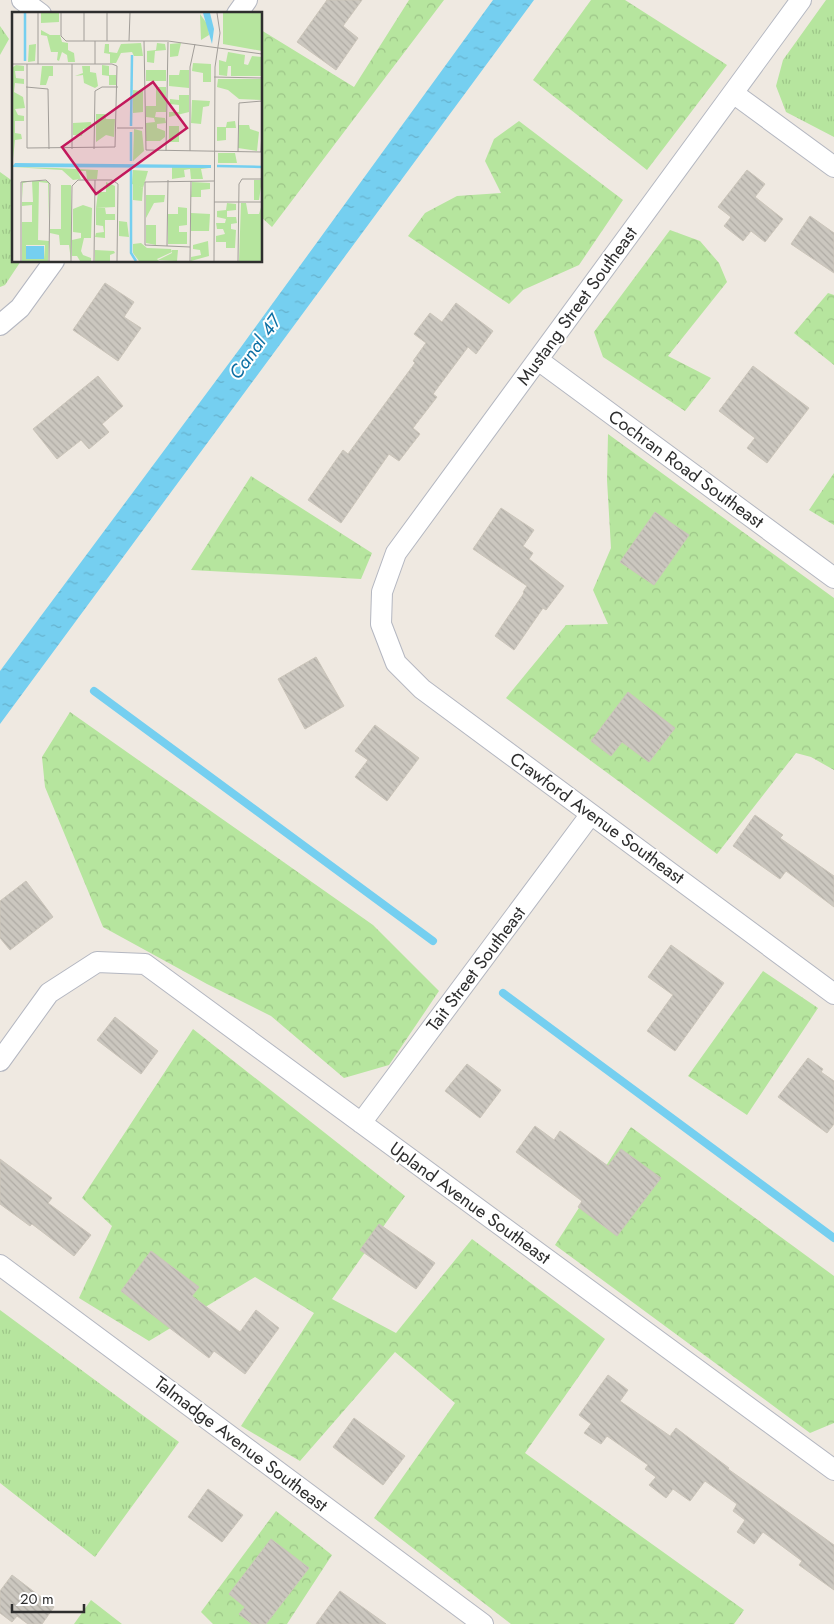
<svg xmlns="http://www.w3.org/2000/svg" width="834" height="1624" viewBox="0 0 834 1624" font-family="Jost,sans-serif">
<defs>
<pattern id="grass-tufts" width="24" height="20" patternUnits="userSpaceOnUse" patternTransform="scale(1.25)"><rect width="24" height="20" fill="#b6e59e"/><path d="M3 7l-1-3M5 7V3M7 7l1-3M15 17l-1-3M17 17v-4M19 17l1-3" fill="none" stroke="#9dc588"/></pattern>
<pattern id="forest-crowns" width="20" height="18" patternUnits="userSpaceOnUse" patternTransform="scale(1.25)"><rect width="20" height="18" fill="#b6e59e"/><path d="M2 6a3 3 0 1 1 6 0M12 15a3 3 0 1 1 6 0" fill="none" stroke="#9dc588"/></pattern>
<pattern id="water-ripples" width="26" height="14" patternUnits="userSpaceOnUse" patternTransform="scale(1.25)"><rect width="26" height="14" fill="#75cff0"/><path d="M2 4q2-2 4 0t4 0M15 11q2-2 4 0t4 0" fill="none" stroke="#66b2ce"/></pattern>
<pattern id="building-back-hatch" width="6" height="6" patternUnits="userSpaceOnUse" patternTransform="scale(1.25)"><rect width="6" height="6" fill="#cbc7bf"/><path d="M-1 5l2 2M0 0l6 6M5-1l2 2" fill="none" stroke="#afaba4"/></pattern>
</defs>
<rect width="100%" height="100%" fill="#efe9e1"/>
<path fill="url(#grass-tufts)" d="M 826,0 L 834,0 L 834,137 L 786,112 L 776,86 L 783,60 Z
M 0,26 L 9,39 L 0,55 Z
M 0,172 L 14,182 L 14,261 L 21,261 L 5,285 L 0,287 Z
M 0,1310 L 179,1442 L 95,1557 L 0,1483 Z"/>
<path fill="url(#forest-crowns)" d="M 409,0 L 444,0 L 272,227 L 261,217 L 261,30 L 354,87 Z
M 591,0 L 625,0 L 727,65 L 647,170 L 533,80 Z
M 519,121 L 623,200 L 579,265 L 523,290 L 509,304 L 408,236 L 425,213 L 457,196 L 501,193 L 485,161 L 494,139 Z
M 670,230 L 700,241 L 719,263 L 727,282 L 668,356 L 711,378 L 685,411 L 603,357 L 594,332 Z
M 828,293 L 834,295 L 834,365 L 794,333 Z
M 608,434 L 834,598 L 834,770 L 811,757 L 796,753 L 717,854 L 506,698 L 566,625 L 608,624 L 593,590 L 611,548 L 607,480 Z
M 834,473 L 834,525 L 809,510 Z
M 251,476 L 372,553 L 361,579 L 191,570 Z
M 70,712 L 373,925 L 439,991 L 389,1065 L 344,1078 L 271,1016 L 207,984 L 103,927 L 45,787 L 42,757 Z
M 763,971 L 818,1008 L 747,1115 L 688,1076 Z
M 193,1029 L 405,1196 L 332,1299 L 396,1333 L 472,1239 L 605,1339 L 525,1453 L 744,1610 L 734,1624 L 511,1624 L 374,1518 L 455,1403 L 395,1352 L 300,1461 L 241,1426 L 314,1313 L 255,1277 L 149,1341 L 79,1298 L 112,1226 L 82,1198 Z
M 631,1127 L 834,1276 L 834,1423 L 810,1433 L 555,1245 Z
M 276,1511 L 332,1555 L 287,1624 L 213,1624 L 201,1612 Z
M 91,1600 L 122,1624 L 74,1624 Z"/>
<path fill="url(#water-ripples)" d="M 493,0 L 534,0 L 0,724 L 0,671 L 241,347 Z"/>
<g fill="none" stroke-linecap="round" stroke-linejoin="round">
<path stroke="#75cff0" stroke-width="8" d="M 94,691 L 433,941
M 503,993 L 834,1238"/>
</g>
<path fill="url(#building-back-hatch)" stroke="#cbc5ba" d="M 327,0 L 362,0 L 343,26 L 358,38 L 336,70 L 297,42 Z
M 747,170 L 765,184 L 755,197 L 783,219 L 765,242 L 751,231 L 743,241 L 724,226 L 731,217 L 718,207 Z
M 810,216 L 834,233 L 834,273 L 791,244 Z
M 105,283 L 134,302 L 124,317 L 141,328 L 118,361 L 73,330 Z
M 456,303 L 493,331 L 476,354 L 468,347 L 433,394 L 437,397 L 413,428 L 420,434 L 399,461 L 389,454 L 341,523 L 308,500 L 343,450 L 348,454 L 415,363 L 413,361 L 426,343 L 414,334 L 430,313 L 442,322 Z
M 753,366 L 809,408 L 767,463 L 747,448 L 755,438 L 719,411 Z
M 98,376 L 123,406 L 102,424 L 109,432 L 89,449 L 81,440 L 57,459 L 33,429 Z
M 501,508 L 534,530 L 523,546 L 533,553 L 529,559 L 564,586 L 546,610 L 543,608 L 514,650 L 495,636 L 524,593 L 523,592 L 527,586 L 473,549 Z
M 655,512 L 689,535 L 654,585 L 620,562 Z
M 316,657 L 344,706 L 305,729 L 278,679 Z
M 628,692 L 675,728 L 649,762 L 622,742 L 611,756 L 591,741 Z
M 375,725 L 419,758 L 387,801 L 355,777 L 368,760 L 355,751 Z
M 755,815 L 783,835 L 780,838 L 834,876 L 834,907 L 786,871 L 780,879 L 733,846 Z
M 26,881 L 53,917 L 10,950 L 0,938 L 0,901 Z
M 671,945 L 724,983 L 675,1051 L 647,1031 L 673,995 L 648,977 Z
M 115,1017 L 158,1051 L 141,1074 L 97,1040 Z
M 808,1058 L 823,1069 L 821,1072 L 834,1081 L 834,1124 L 827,1133 L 778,1097 Z
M 467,1064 L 501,1090 L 480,1118 L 445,1091 Z
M 535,1126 L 554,1140 L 560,1131 L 608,1166 L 621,1149 L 661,1178 L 617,1236 L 578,1207 L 582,1201 L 516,1152 Z
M 0,1159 L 52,1198 L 48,1203 L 91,1235 L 74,1256 L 32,1224 L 30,1226 L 0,1204 Z
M 379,1224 L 435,1263 L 416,1289 L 360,1250 Z
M 151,1251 L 199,1287 L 192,1296 L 240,1332 L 256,1310 L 279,1328 L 245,1374 L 214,1351 L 209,1358 L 121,1291 Z
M 608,1375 L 628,1390 L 620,1401 L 670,1436 L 676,1428 L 729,1468 L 728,1469 L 834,1545 L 834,1590 L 799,1565 L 802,1561 L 763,1532 L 754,1544 L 737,1532 L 745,1520 L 733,1511 L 737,1504 L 705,1481 L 690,1501 L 673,1489 L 666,1498 L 649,1485 L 656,1477 L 645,1469 L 648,1465 L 607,1436 L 601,1444 L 584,1433 L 591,1424 L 579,1415 Z
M 354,1418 L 405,1456 L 383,1485 L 333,1447 Z
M 208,1489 L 243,1515 L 222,1542 L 188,1517 Z
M 271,1539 L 309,1568 L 266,1624 L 252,1624 L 239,1614 L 245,1607 L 229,1594 Z
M 12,1575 L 54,1607 L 42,1624 L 28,1624 L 17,1616 L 12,1622 L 0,1613 L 0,1591 Z
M 340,1591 L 386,1624 L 316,1624 Z"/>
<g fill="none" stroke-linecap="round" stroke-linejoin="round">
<g stroke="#b4b7c1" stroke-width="22">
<path id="minor" d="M 22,0 L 41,14
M 801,0 L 396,553 L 382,592 L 381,624 L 396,663 L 422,689 L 834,994
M 237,14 L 247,0
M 733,93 L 834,167
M 0,325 L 20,308 L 54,261
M 538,360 L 834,578
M 0,1061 L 49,993 L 97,962 L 145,964 L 834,1470
M 361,1123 L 591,814
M 0,1265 L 483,1624"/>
</g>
<use href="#minor" stroke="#fff" stroke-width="20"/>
</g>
<g text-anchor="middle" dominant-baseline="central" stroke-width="4" stroke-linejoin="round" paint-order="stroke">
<g font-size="18" fill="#2e2e2e" stroke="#fff">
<text transform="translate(577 306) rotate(-54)">Mustang Street Southeast</text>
<text transform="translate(686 469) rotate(36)">Cochran Road Southeast</text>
<text transform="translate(597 818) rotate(36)">Crawford Avenue Southeast</text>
<text transform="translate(476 969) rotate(-53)">Tait Street Southeast</text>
<text transform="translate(470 1203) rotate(36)">Upland Avenue Southeast</text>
<text transform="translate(241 1444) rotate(37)">Talmadge Avenue Southeast</text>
</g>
<g font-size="19" font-style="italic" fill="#0d6fa3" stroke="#fff">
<text transform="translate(255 347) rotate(-54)">Canal 47</text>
</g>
</g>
<g transform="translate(12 12)">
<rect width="250" height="250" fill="#efe9e1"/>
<path d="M 180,88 L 198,89 L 197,94 L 191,95 L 189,112 L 179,111 ZM 157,114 L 167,114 L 167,130 L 157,130 ZM 160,155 L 197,155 L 197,156 L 189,157 L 191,167 L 179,167 L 178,157 L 172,158 L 173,165 L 160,167 ZM 121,158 L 136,159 L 131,176 L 120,172 ZM 12,169 L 36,169 L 37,172 L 37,209 L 36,171 L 27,170 L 26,228 L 37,229 L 36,249 L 10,249 L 10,190 L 21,190 L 20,169 L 11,171 L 10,187 L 10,170 ZM 20,193 L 20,210 L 10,210 L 10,194 ZM 14,233 L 33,233 L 32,247 L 14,247 ZM 94,170 L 103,174 L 103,195 L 84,196 L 86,180 L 94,180 ZM 49,173 L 59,173 L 59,249 L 57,233 L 48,233 L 47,223 L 38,221 L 38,217 L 49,217 Z" fill="#b6e59e" fill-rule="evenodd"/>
<path d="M 29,1 L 47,1 L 47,10 L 29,11 ZM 211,1 L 250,1 L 250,39 L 211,32 ZM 188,2 L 196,13 L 197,23 L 189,28 ZM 29,18 L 38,23 L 48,23 L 50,30 L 56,31 L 56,38 L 62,41 L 63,50 L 56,50 L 55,43 L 50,40 L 47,49 L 45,48 L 46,40 L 39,40 L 35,24 L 29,23 ZM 129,31 L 131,44 L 122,44 L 120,40 L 109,41 L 104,51 L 98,51 L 98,42 L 92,41 L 93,32 L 97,32 L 97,40 L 105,41 L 109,32 ZM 145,31 L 153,32 L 154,38 L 143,39 L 142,51 L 135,50 L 135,39 L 144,38 ZM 169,31 L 166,44 L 158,45 L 158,32 ZM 24,32 L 23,49 L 16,50 L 17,33 ZM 216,40 L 233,43 L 232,52 L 236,53 L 240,44 L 250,45 L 250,64 L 219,64 L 219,54 L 216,54 L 215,64 L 207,63 L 207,48 L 214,50 ZM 181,51 L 199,52 L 199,70 L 191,70 L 191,61 L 180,59 ZM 4,53 L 12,54 L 12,59 L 3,59 L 4,66 L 12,67 L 12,72 L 3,71 L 2,80 L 11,85 L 13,96 L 3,97 L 6,103 L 12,104 L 12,109 L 3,109 L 3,121 L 9,122 L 10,127 L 3,128 L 1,147 L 1,55 ZM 90,53 L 97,54 L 97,63 L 104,63 L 104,73 L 97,73 L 97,64 L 90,63 ZM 30,54 L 41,54 L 41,64 L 37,64 L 34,73 L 28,73 ZM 70,54 L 78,54 L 78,60 L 84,61 L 86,74 L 83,76 L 72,71 L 71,63 L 63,64 L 71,61 ZM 134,58 L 154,58 L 154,69 L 134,69 ZM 168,58 L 177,58 L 177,76 L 157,74 L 157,63 L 167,63 ZM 206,67 L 250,67 L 250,88 L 227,87 L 216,78 L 205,75 ZM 144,75 L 154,75 L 154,100 L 144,100 L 143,105 L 153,106 L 154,111 L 145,112 L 145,116 L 153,119 L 153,125 L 148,129 L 134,129 L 134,111 L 143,110 L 142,106 L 134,105 L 134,94 L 144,94 ZM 121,78 L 131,79 L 131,100 L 121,101 ZM 167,83 L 177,83 L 177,100 L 157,105 L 157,100 L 167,100 L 167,93 L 158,92 L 158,87 L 167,88 ZM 84,102 L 93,102 L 94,107 L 103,107 L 102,125 L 94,123 L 84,130 ZM 223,109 L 224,116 L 214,116 L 214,128 L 205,129 L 205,115 L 214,115 L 215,110 ZM 79,110 L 80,116 L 71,117 L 70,124 L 61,123 L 61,111 ZM 227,113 L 237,113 L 238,117 L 247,120 L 245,139 L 226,136 ZM 122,117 L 130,119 L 132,139 L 121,149 ZM 206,141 L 223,141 L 225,151 L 206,151 ZM 0,155 L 44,156 L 86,158 L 85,167 L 75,167 L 74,159 L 66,159 L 69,167 L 61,168 L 50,158 ZM 242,168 L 250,168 L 247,188 L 242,188 ZM 180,170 L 198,171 L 198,177 L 189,178 L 189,185 L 179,185 ZM 121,171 L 131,176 L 130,189 L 121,188 ZM 134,183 L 153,183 L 152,190 L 142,191 L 134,206 ZM 215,191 L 224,192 L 224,198 L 215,199 L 215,205 L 224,205 L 225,211 L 219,212 L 219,217 L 224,218 L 223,236 L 214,236 L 214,230 L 204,230 L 204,224 L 213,222 L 211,217 L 205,217 L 204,211 L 213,211 L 214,207 L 205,205 L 205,199 L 214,198 ZM 229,191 L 234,191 L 236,202 L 247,202 L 250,192 L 250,249 L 227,249 ZM 71,193 L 80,196 L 79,226 L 72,226 L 69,239 L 71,243 L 79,246 L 79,249 L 68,249 L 65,244 L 60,244 L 60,228 L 69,226 L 69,221 L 61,220 L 61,197 ZM 166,195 L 175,196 L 175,213 L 167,214 L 167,220 L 175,220 L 175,232 L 156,232 L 156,202 L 166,202 ZM 84,196 L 93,196 L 94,202 L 103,202 L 103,208 L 93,208 L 93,226 L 83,225 L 84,221 L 92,220 L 91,214 L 84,213 ZM 179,201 L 198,202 L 197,219 L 179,219 ZM 107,209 L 115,210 L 117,225 L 107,224 ZM 134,213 L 144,213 L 144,233 L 134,231 ZM 196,229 L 197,244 L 179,249 L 179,245 L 189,243 L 188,238 L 181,237 L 181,233 ZM 129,231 L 135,236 L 159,237 L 160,240 L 145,247 L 147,249 L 127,249 L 121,241 L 121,232 ZM 83,238 L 102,239 L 103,241 L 98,243 L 98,249 L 83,249 Z" fill="#b6e59e"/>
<path d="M 160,238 L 166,238 L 165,249 L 146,248 L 160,241 Z" fill="#b6e59e"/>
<path d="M 191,1 L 198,1 L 202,17 L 200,32 ZM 3,151 L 199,153 L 199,156 L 0,155 ZM 14,234 L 32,234 L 32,247 L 14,247 Z" fill="#75cff0"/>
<path fill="none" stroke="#75cff0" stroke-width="2.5" d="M 13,49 L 13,1M 119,114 L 120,43M 119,149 L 119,120M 205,154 L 250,155M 119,158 L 119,241 L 124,249"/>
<path fill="none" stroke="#a29e99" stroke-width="1" d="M 49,1 L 49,24 L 54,29 L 156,29 L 250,42M 72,29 L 72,1M 95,29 L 95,1M 117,29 L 118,1M 132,29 L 134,138 L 250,140M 0,52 L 100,52 L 105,54 L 103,135 L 15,136 L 15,52M 26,52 L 26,1M 83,52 L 83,29M 202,65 L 250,66M 14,75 L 36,77 L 37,137M 105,116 L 131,116M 60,137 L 60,52M 82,137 L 83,79 L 90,75 L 106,75M 154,139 L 156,30M 178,139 L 178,55 L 183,32M 226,140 L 227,91 L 250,89M 249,140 L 250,117M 202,190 L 250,190M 155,234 L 156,168M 178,235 L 133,233 L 133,170 L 202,169M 9,249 L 9,170 L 34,168 L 38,172 L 37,249M 59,249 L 60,174 L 66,168 L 100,168 L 106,172 L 105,249M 82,249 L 83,168M 178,249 L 179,169M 202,249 L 203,55 L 208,21 L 205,1M 226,249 L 227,172 L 230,167 L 250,167"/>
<path fill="#c2185b" fill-opacity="0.15" stroke="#c2185b" stroke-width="2.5" d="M 141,70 L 175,116 L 84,182 L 50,135 Z"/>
<rect width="250" height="250" fill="none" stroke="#2e2e2e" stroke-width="2.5"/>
</g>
<path d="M12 1604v8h72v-8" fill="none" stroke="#2e2e2e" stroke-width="2.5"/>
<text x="20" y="1604" font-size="15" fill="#2e2e2e" stroke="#ffffff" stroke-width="4" paint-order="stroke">20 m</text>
</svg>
